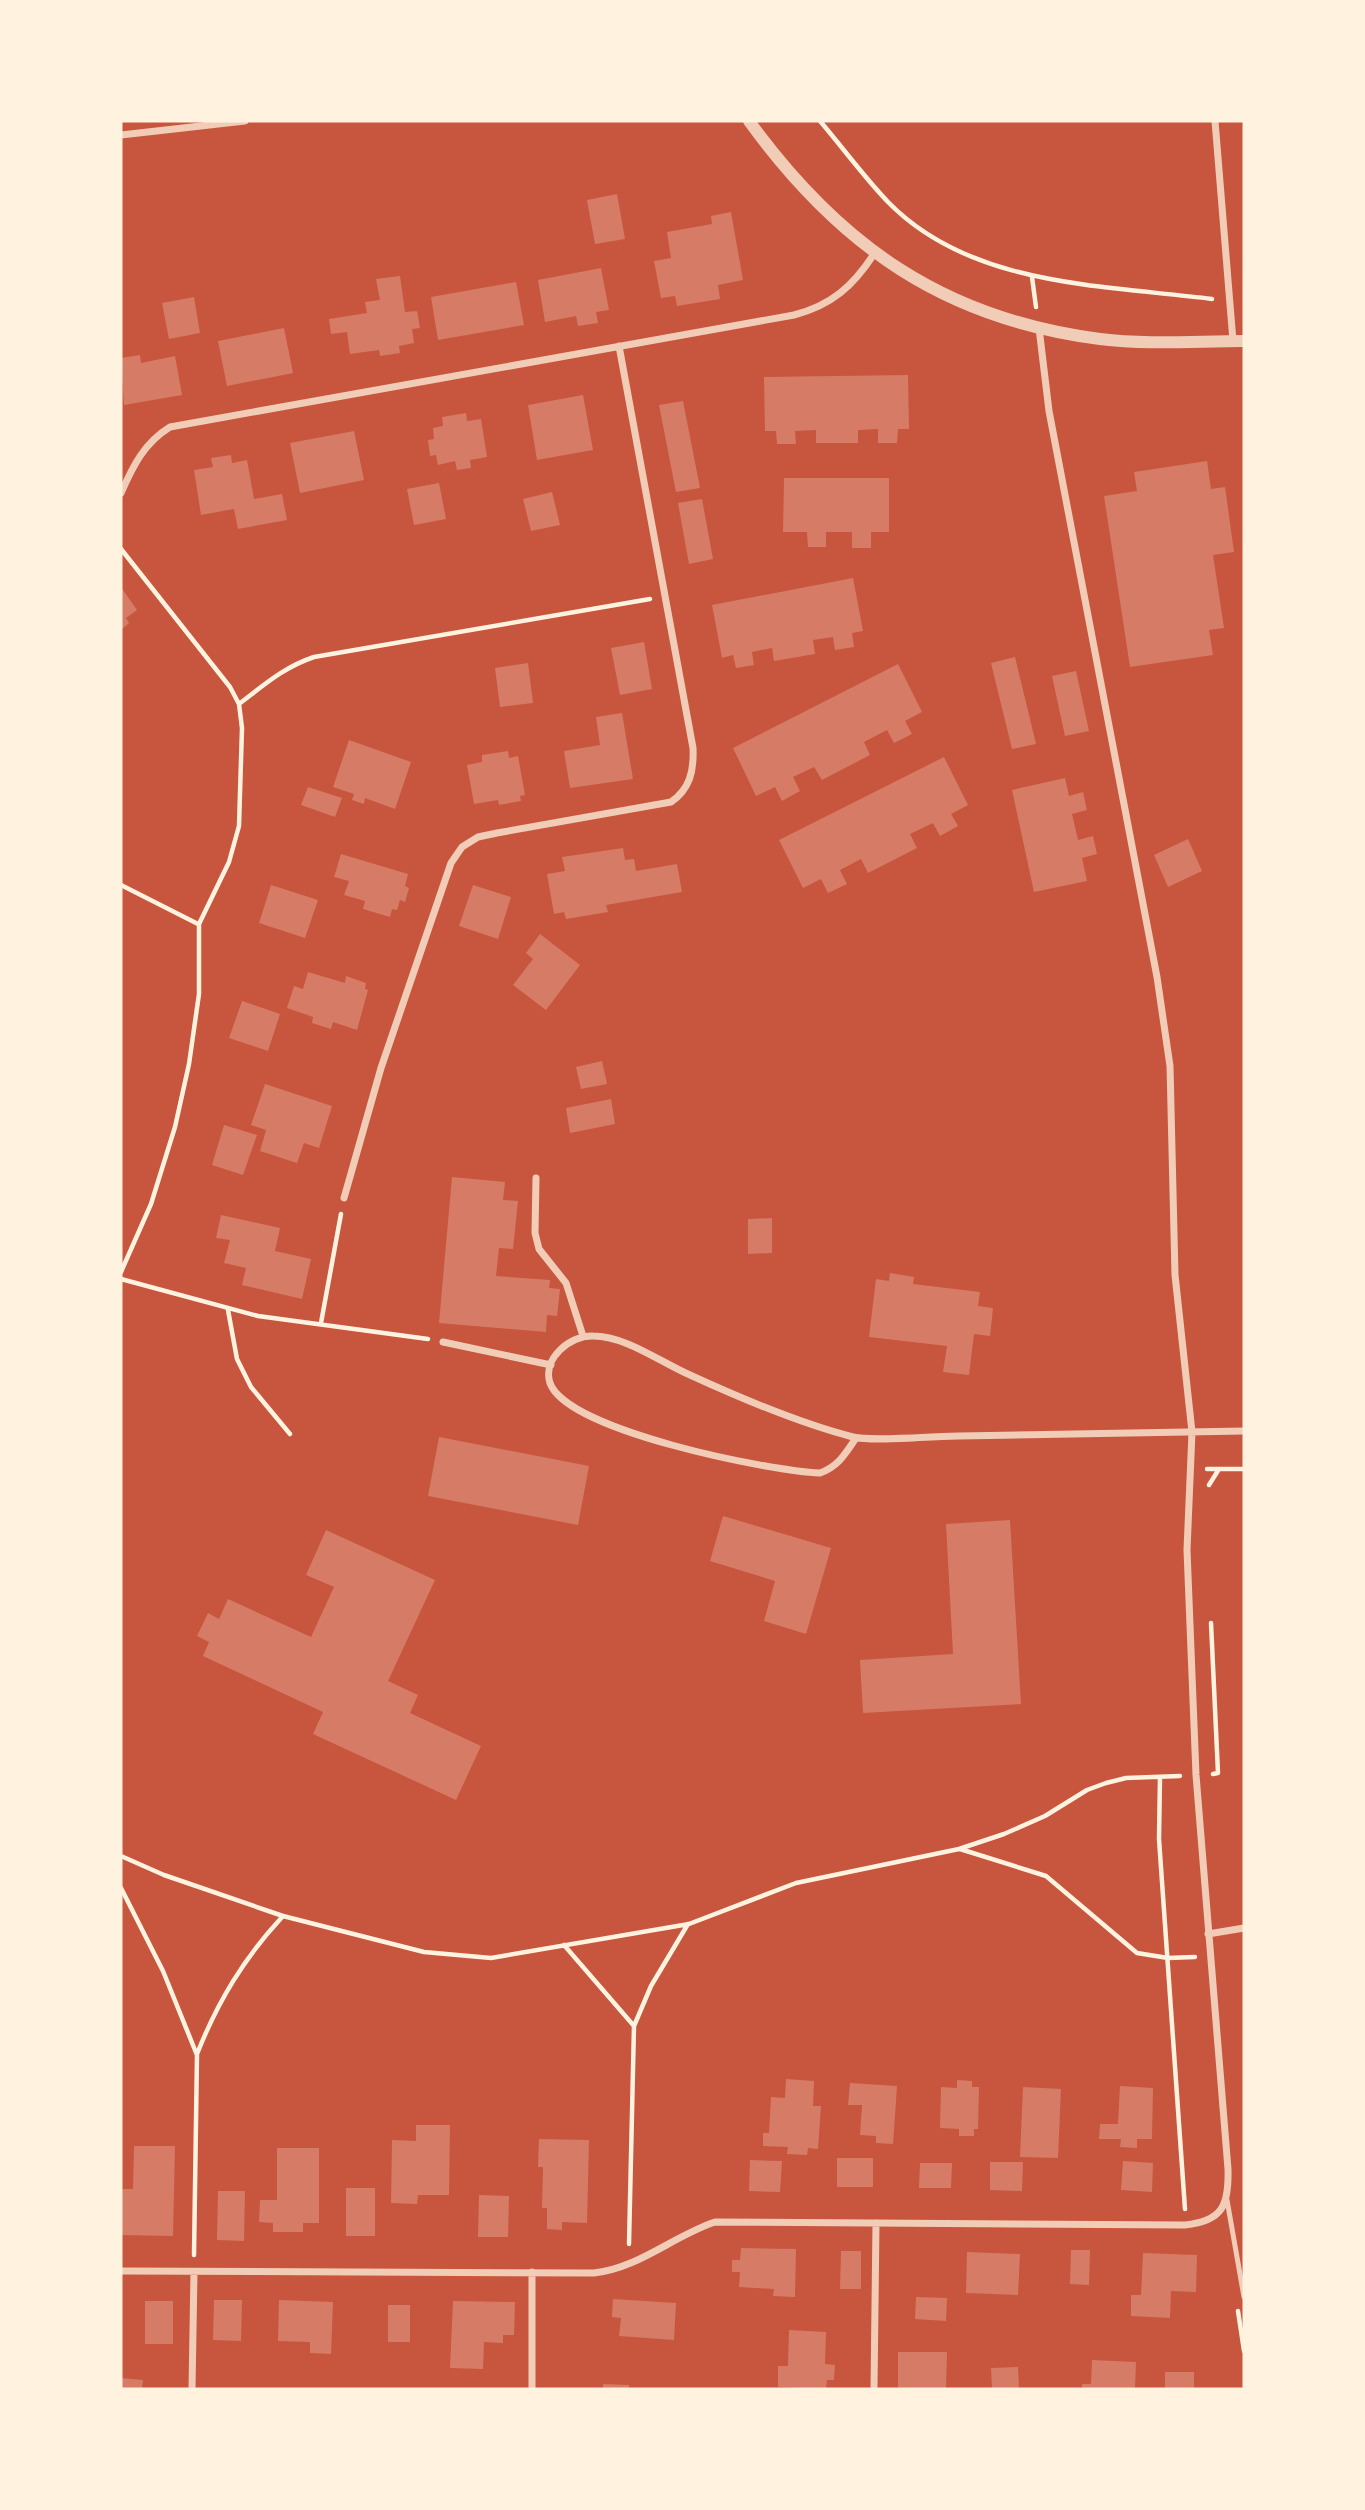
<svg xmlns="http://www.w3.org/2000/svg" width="1365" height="2510" viewBox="0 0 1365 2510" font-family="'Fira Sans Condensed',sans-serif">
<rect width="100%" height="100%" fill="#c8553d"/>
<path fill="#d67c66" d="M 617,194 L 625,239 L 595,244 L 587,200 Z
M 731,212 L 743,280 L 718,285 L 720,299 L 677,306 L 675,296 L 661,298 L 654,261 L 671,258 L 667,232 L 712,224 L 711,216 Z
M 601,268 L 609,310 L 596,312 L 598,323 L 578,326 L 576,316 L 545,322 L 538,280 Z
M 400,276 L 405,312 L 417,311 L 420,328 L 412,329 L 414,343 L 399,346 L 400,353 L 380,356 L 379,350 L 350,354 L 347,332 L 331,334 L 329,319 L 367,313 L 365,302 L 380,300 L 376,279 Z
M 516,282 L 524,325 L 438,340 L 431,297 Z
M 194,297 L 200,333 L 169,339 L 162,303 Z
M 284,328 L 293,373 L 227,386 L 218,341 Z
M 140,355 L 141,363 L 175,356 L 182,395 L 124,405 L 121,358 Z
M 908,375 L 909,429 L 898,429 L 897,443 L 878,443 L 878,429 L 858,430 L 858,443 L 816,443 L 816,430 L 795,431 L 796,444 L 777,444 L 776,431 L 765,431 L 764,377 Z
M 583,395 L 593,450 L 537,460 L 528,405 Z
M 683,401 L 700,488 L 676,492 L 659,405 Z
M 466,413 L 467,421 L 481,419 L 487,457 L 470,460 L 471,468 L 457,470 L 455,461 L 438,465 L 436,455 L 430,456 L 428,440 L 434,439 L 433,428 L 443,426 L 442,417 Z
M 354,431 L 364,480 L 300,493 L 290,443 Z
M 231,455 L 232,463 L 247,460 L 254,499 L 282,494 L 287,520 L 238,529 L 234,509 L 201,515 L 194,470 L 213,467 L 211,458 Z
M 1207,461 L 1211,489 L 1225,487 L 1234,552 L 1213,555 L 1224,628 L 1209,630 L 1213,655 L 1130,667 L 1104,496 L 1137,491 L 1134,472 Z
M 784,478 L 889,478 L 889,532 L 871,532 L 871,548 L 852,548 L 852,532 L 826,532 L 826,547 L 808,547 L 807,532 L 783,532 Z
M 439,483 L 446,519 L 414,525 L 407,489 Z
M 552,492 L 560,525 L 531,531 L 523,499 Z
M 702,499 L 713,559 L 689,564 L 678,503 Z
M 853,578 L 863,631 L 852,633 L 854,647 L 835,650 L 833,637 L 813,640 L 815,654 L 774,661 L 772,648 L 752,652 L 754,665 L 736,668 L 733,655 L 722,658 L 712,605 Z
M 121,587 L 137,610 L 126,618 L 129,623 L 121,630 Z
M 644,642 L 652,689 L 620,695 L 611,648 Z
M 1015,657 L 1036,744 L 1012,749 L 991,663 Z
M 528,663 L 533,703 L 500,707 L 495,668 Z
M 898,664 L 922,712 L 905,721 L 912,734 L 894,743 L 887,730 L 864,742 L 870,755 L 822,780 L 814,767 L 793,777 L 800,791 L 782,801 L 775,787 L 756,796 L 733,748 Z
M 1076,671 L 1089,731 L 1065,736 L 1052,676 Z
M 622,713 L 633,779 L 570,788 L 564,751 L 600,745 L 596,717 Z
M 349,740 L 411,762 L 395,809 L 365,798 L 364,804 L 352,800 L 354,794 L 333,787 Z
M 508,751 L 509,758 L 518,756 L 525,795 L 520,796 L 521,801 L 499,805 L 498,800 L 474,804 L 467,765 L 482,762 L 482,755 Z
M 944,757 L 968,805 L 951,814 L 958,826 L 940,836 L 933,823 L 910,834 L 917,848 L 868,873 L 861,859 L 840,870 L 847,884 L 828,893 L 821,879 L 803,888 L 779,840 Z
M 1065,778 L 1069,796 L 1083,792 L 1087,810 L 1072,814 L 1078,840 L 1093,836 L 1097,854 L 1082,858 L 1087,881 L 1034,892 L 1012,790 Z
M 308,787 L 342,798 L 335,817 L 301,805 Z
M 1188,839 L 1202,871 L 1168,887 L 1154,855 Z
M 623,848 L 625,860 L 634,859 L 636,871 L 677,864 L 682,892 L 606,905 L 608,912 L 566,919 L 564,912 L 554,914 L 547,874 L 565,871 L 562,857 Z
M 341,854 L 408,874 L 405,886 L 409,888 L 405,902 L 400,900 L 397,910 L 392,909 L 390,917 L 363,909 L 365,901 L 344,895 L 349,881 L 334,877 Z
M 271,885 L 318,900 L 305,938 L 259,923 Z
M 473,885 L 511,897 L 498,939 L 459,926 Z
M 540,934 L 580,965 L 546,1010 L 513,985 L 533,959 L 526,953 Z
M 308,972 L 345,983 L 346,976 L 366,983 L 365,989 L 368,990 L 357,1030 L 333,1022 L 331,1029 L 312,1023 L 313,1017 L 287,1008 L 294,986 L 303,989 Z
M 242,1001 L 280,1014 L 268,1051 L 229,1038 Z
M 602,1061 L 607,1084 L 581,1089 L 576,1067 Z
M 265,1084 L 332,1106 L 319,1148 L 304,1143 L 297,1163 L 260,1151 L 266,1130 L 251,1125 Z
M 611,1099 L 615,1124 L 570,1133 L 566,1108 Z
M 224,1125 L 257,1135 L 243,1175 L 212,1165 Z
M 452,1177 L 505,1182 L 503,1200 L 518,1201 L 513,1249 L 499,1248 L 496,1276 L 550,1280 L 549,1288 L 560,1289 L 557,1316 L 547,1315 L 546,1332 L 439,1323 Z
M 221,1215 L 280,1228 L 275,1251 L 311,1259 L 302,1299 L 242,1285 L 246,1268 L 224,1263 L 230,1240 L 216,1238 Z
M 772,1218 L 772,1253 L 748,1254 L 748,1219 Z
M 890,1273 L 914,1277 L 913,1284 L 980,1292 L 978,1306 L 993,1308 L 990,1336 L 974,1334 L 969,1375 L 943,1372 L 947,1346 L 869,1337 L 876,1279 L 889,1281 Z
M 439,1437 L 589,1466 L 578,1525 L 428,1496 Z
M 723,1516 L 831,1548 L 806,1634 L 764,1621 L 775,1581 L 710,1561 Z
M 1010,1520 L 1021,1704 L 863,1713 L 860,1660 L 953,1654 L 946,1524 Z
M 326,1530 L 435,1580 L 388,1681 L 418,1695 L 410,1713 L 481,1746 L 456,1800 L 313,1734 L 323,1712 L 203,1656 L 209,1642 L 197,1636 L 208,1613 L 219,1619 L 228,1599 L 311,1637 L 334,1587 L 306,1575 Z
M 786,2079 L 814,2081 L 813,2106 L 821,2106 L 818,2149 L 808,2148 L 807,2155 L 787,2154 L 788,2147 L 763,2146 L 763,2133 L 769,2133 L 771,2097 L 785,2098 Z
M 957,2080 L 972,2081 L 972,2087 L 979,2087 L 978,2129 L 974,2129 L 974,2136 L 959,2136 L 959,2129 L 940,2128 L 941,2087 L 957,2088 Z
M 850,2083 L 897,2086 L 893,2144 L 876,2143 L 876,2136 L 860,2135 L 862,2105 L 848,2105 Z
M 1120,2086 L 1153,2088 L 1152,2139 L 1137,2139 L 1137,2148 L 1120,2147 L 1121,2139 L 1099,2139 L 1100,2124 L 1118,2124 Z
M 1023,2087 L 1061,2089 L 1058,2158 L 1020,2157 Z
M 416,2125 L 450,2125 L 449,2195 L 418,2195 L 417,2204 L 391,2203 L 392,2140 L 416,2141 Z
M 539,2139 L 589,2140 L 587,2223 L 562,2222 L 562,2230 L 547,2229 L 547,2208 L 542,2208 L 543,2167 L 538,2167 Z
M 134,2146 L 175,2146 L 173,2236 L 121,2235 L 122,2189 L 133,2189 Z
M 277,2148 L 319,2148 L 319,2223 L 303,2223 L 303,2232 L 273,2232 L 273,2223 L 259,2222 L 260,2200 L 277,2200 Z
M 837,2158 L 873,2158 L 873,2187 L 837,2187 Z
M 750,2160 L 782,2161 L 780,2192 L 749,2191 Z
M 1123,2161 L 1153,2163 L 1152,2192 L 1121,2190 Z
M 990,2162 L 1023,2162 L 1022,2191 L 990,2190 Z
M 920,2163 L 952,2163 L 951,2188 L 919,2188 Z
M 346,2188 L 375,2188 L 375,2236 L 346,2236 Z
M 218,2191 L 245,2191 L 244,2241 L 217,2240 Z
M 479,2195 L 509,2196 L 508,2237 L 478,2237 Z
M 741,2248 L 796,2249 L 795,2297 L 773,2296 L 774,2289 L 739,2287 L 740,2272 L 732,2272 L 732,2260 L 740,2260 Z
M 1071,2250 L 1090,2250 L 1089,2285 L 1070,2284 Z
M 841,2251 L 861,2251 L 861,2289 L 840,2289 Z
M 967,2252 L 1020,2254 L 1018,2295 L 966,2293 Z
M 1143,2253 L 1197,2255 L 1196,2292 L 1171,2291 L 1170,2318 L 1131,2316 L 1131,2295 L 1141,2295 Z
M 916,2297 L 947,2298 L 946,2321 L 915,2319 Z
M 613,2299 L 676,2303 L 674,2340 L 619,2336 L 621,2318 L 612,2317 Z
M 214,2300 L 242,2300 L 241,2341 L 213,2340 Z
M 279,2300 L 333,2302 L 331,2354 L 310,2353 L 310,2342 L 278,2341 Z
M 145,2301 L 173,2301 L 173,2344 L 145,2344 Z
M 453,2301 L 515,2302 L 514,2335 L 503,2335 L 503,2343 L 484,2342 L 483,2369 L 450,2368 Z
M 388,2305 L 410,2305 L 410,2342 L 388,2342 Z
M 789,2330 L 826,2332 L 825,2364 L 835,2365 L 834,2380 L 827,2380 L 826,2389 L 778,2387 L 778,2366 L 788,2366 Z
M 898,2352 L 947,2352 L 946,2389 L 898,2389 Z
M 1092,2360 L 1136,2362 L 1135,2389 L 1082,2389 L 1082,2384 L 1091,2384 Z
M 1018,2367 L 1019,2389 L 992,2389 L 991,2368 Z
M 1165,2372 L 1194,2372 L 1194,2389 L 1165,2389 Z
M 121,2378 L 143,2380 L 142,2389 L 121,2389 Z
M 603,2384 L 629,2385 L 629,2389 L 603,2389 Z"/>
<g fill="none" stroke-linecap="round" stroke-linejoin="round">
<path stroke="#fff3e0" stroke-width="4.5" d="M 820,121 C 843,148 864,177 888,202 C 971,287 1103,285 1212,299
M 1032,277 L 1036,307
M 121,549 L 230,687 L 239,704 L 242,728 L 239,826 L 229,862 L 199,924 L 199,994 L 189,1064 L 175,1127 L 151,1204 L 121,1272
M 239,704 C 264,685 284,667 314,657 L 650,599
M 121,885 L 198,924
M 121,1279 L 258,1316 L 428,1339
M 228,1310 L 237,1359 L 251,1387 L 290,1434
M 321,1323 L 341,1214
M 1207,1469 L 1244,1469
M 1209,1485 L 1219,1469
M 1211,1623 L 1218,1773 L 1213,1774
M 1160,1777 L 1159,1839 L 1185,2209
M 960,1849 L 1046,1876 L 1137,1953 L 1168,1958 L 1195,1957
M 121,1856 L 164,1875 L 283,1916 L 424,1952 L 491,1958 L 689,1924 L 796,1883 L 959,1849 L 1004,1834 L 1045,1816 L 1087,1790 L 1106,1783 L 1126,1778 L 1180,1776
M 121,1888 L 163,1971 L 197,2055 L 194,2255
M 564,1945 L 634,2026
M 197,2054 C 218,2001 244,1958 283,1916
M 629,2244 L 634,2026 L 651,1986 L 688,1924
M 1238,2311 L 1244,2351"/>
<path stroke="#f1ccb7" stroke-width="5" d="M 1227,2200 L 1244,2297"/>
<path stroke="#f1ccb7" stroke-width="7" d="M 1215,121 L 1233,341
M 121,135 L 245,121
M 121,493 C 133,466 144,443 170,427 L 794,315 C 832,305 853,286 874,254
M 536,1178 L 535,1233 L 539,1249 L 566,1283 L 583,1336
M 344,1198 L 381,1068 L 451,863 L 462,847 L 478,837 L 497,833 L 671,802 C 690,789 694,771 693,748 L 619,346
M 443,1342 L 551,1365
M 856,1438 C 845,1454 839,1466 820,1473 C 770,1471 567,1431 550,1383 C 542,1359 570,1335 593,1336 C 626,1336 660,1362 690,1375 C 738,1397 802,1424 853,1437 C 874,1442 933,1436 959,1436 C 1054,1434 1149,1432 1244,1431
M 1208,1934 L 1244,1928
M 121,2271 L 594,2273 C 639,2268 673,2236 715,2222 L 1185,2225 C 1223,2221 1229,2205 1228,2169 L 1196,1775 L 1187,1550 L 1192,1432 L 1175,1275 L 1170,1066 L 1157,977 L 1049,411 L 1039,328
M 532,2272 L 532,2389
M 192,2389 L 194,2272
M 874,2389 L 876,2223"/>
<path stroke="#f1ccb7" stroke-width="12" d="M 749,121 C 840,246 944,319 1100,339 C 1148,345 1196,341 1244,341"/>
</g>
<rect width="1365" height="2510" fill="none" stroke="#fff3e0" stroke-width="245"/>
</svg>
